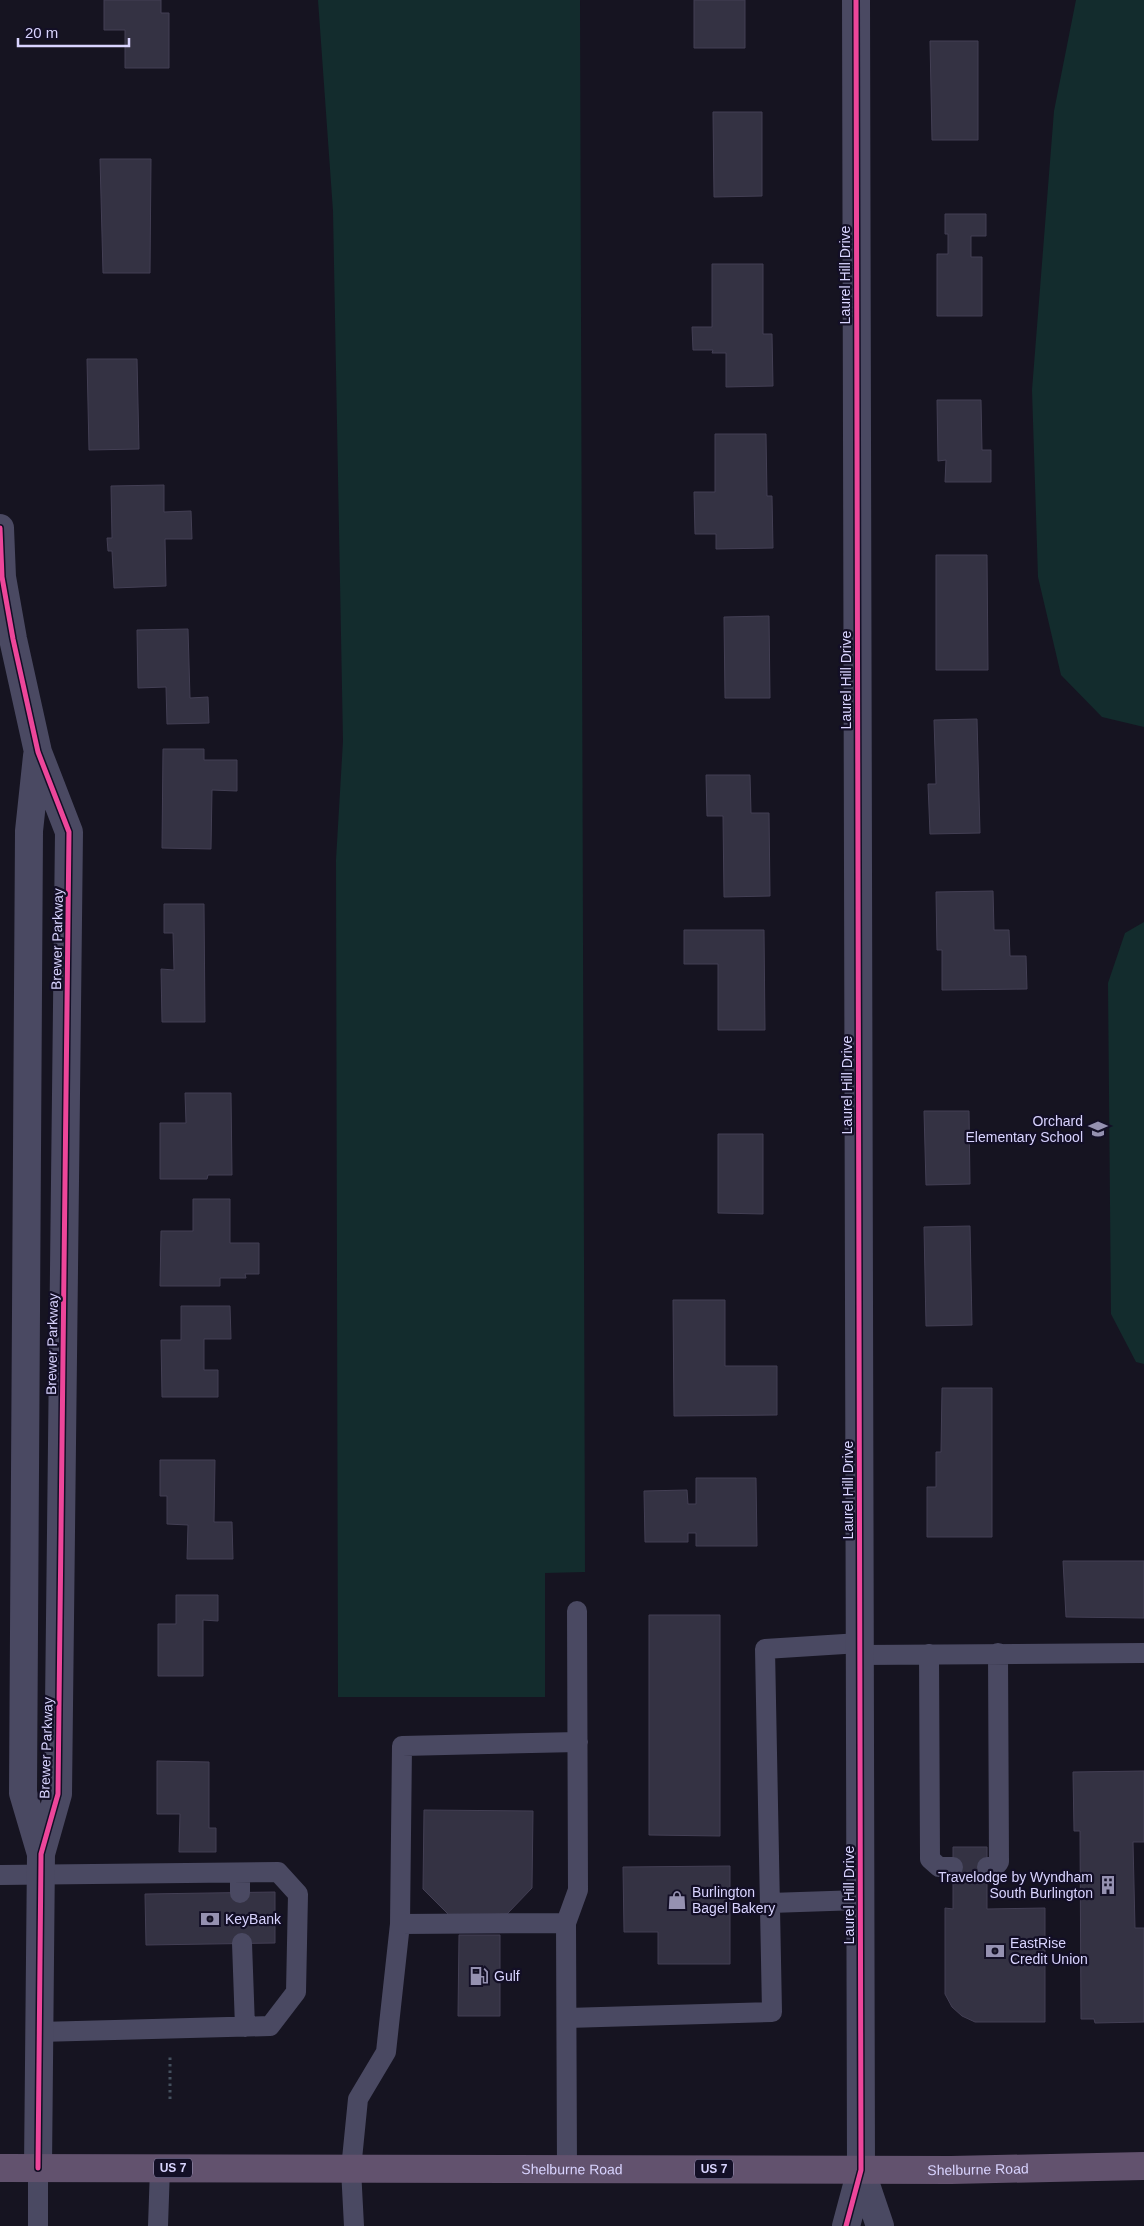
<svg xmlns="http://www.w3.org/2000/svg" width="1144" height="2226" viewBox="0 0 1144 2226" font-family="Helvetica,sans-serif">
<rect width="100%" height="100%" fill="#161421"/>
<path fill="#132c2d" d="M 318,0 L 580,0 L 585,1572 L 545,1573 L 545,1697 L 338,1697 L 336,860 L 343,741 L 333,211 Z
M 1076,0 L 1144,0 L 1144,727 L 1102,717 L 1061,675 L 1038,577 L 1032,390 L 1054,111 Z
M 1144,922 L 1144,1364 L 1136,1362 L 1111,1314 L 1108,983 L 1125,933 Z"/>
<path fill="#343243" stroke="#433f54" d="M 104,0 L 161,0 L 161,13 L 169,13 L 169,68 L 125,68 L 125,30 L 104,30 Z
M 694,0 L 745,0 L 745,48 L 694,48 Z
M 930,41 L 978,41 L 978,140 L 932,140 Z
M 713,112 L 762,112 L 762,196 L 714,197 Z
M 100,159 L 151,159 L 150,273 L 103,273 Z
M 945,214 L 986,214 L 986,236 L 971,236 L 971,257 L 982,257 L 982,316 L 937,316 L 937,254 L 948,254 L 948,234 L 945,234 Z
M 712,264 L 763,264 L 763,334 L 772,334 L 773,386 L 726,387 L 726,353 L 712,353 L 713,350 L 693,350 L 692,327 L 712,327 Z
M 87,359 L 137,359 L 139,449 L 89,450 Z
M 937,400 L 981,400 L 982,450 L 991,450 L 991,482 L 945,482 L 946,460 L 938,461 Z
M 715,434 L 766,434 L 767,496 L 772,496 L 773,548 L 716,549 L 716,534 L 695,534 L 694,492 L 715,492 Z
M 164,485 L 164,512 L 191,511 L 192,539 L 165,539 L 166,586 L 114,588 L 112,551 L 108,551 L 107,538 L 112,538 L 111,486 Z
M 936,555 L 987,555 L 988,670 L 936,670 Z
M 769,616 L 770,698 L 725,698 L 724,617 Z
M 188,629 L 190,698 L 208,697 L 209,723 L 167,724 L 166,687 L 138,688 L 137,630 Z
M 977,719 L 980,833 L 930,834 L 928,784 L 936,784 L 934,720 Z
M 163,749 L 204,749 L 204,760 L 237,760 L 237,791 L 212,790 L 211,849 L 162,848 Z
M 706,775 L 750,775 L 751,813 L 769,813 L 770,896 L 724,897 L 723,816 L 707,816 Z
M 993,891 L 994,930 L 1009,930 L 1010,956 L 1026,956 L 1027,989 L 942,990 L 942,950 L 937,950 L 936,892 Z
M 164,904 L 204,904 L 205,1022 L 162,1022 L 161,969 L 174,970 L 173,933 L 164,933 Z
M 684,930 L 764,930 L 765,1030 L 718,1030 L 718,964 L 684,964 Z
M 185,1093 L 231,1093 L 232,1175 L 208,1175 L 207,1179 L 160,1179 L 160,1123 L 186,1123 Z
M 924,1111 L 969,1111 L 970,1184 L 926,1185 Z
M 718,1134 L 763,1134 L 763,1214 L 718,1213 Z
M 193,1199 L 230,1199 L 230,1243 L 259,1243 L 259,1274 L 245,1274 L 246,1278 L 220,1278 L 220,1286 L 160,1286 L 161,1231 L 193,1231 Z
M 970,1226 L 972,1325 L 926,1326 L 924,1227 Z
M 673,1300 L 725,1300 L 725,1366 L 777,1366 L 777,1415 L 674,1416 Z
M 181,1306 L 230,1306 L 231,1339 L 204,1339 L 204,1370 L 218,1370 L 218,1397 L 162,1397 L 161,1340 L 181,1340 Z
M 942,1388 L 992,1388 L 992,1537 L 927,1537 L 927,1487 L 936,1487 L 936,1452 L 941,1452 Z
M 160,1460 L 215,1460 L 214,1522 L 232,1522 L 233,1559 L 187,1559 L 188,1525 L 167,1524 L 167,1496 L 160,1496 Z
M 696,1478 L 756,1478 L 757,1546 L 696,1546 L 696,1533 L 688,1533 L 688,1542 L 645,1542 L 644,1491 L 687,1490 L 688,1504 L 696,1504 Z
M 1063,1561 L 1144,1561 L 1144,1618 L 1066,1617 Z
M 176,1595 L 218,1595 L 218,1621 L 203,1620 L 203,1676 L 158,1676 L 158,1624 L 176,1624 Z
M 649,1615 L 720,1615 L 720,1836 L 649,1835 Z
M 157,1761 L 209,1762 L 209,1828 L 216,1828 L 216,1852 L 179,1852 L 180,1814 L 157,1814 Z
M 1144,1771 L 1144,1842 L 1133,1842 L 1135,1928 L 1144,1928 L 1144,2022 L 1095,2023 L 1094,2019 L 1081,2019 L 1080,1831 L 1074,1831 L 1073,1772 Z
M 424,1810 L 533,1811 L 532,1888 L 507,1914 L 450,1916 L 423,1889 Z
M 953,1847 L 987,1847 L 987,1909 L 1045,1908 L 1045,2022 L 975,2022 L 962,2016 L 952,2007 L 945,1994 L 945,1908 L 953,1909 Z
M 730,1866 L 730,1964 L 658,1964 L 658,1932 L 624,1932 L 623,1867 Z
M 275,1892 L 275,1943 L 146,1945 L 145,1894 Z
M 459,1935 L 500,1935 L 500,2016 L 458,2016 Z"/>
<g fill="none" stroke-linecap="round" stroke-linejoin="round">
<path stroke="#44505f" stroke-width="3" stroke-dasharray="2.5 4" stroke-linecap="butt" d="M 170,2099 L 170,2057"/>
<path stroke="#4a4962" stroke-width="20" d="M 929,1654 L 930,1859 L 939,1867 L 953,1867
M 860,1655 L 1144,1653
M 987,1867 L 995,1867 L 999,1862 L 998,1653
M 240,1873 L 240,1893
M 0,1875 L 278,1872 L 298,1894 L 296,1992 L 270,2026 L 39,2032
M 770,1903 L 860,1900
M 566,1923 L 578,1890 L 577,1611
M 400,1924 L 402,1746 L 578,1742
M 242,1943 L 245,2027
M 567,2018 L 772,2012 L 765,1649 L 860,1643
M 38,2168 L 38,2226
M 158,2226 L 160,2168
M 354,2226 L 351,2169 L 358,2099 L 386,2052 L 400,1924 L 566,1923 L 567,2169"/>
<path stroke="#4a4962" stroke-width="28" d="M 0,528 L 2,577 L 13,639 L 38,752 L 69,832 L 58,1794 L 41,1854 L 38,2168
M 37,756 L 29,831 L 23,1793 L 41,1854
M 861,2170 L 880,2226
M 846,2226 L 861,2170 L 856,0"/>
<path stroke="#62526e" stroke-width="28" id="s1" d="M 0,2168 L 951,2170 L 1144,2166"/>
<g stroke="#130f26" stroke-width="8">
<path id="cycleway" d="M 0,528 L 2,577 L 13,639 L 38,752 L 69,832 L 58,1794 L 41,1854 L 38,2168
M 846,2226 L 861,2170 L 856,0"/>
</g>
<use href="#cycleway" stroke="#ed469a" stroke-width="5"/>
</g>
<defs>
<g id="school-bare" transform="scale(1.5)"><path d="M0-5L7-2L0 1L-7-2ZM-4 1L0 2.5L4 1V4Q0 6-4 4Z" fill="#9591b1" stroke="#130f26" stroke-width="2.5" paint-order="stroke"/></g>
<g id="building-bare" transform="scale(1.5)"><path d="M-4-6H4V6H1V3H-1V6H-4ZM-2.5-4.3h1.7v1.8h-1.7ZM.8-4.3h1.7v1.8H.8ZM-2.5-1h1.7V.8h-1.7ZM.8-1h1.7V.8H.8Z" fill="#9591b1" stroke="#130f26" stroke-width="2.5" paint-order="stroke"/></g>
<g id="shop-bare" transform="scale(1.5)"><path d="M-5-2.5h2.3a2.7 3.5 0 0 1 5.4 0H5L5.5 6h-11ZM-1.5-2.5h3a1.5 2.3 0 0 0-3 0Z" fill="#9591b1" stroke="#130f26" stroke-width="2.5" paint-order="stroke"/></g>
<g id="bank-bare" transform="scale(1.5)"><path d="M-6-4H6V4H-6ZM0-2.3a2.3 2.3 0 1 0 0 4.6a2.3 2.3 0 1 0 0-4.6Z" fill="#9591b1" stroke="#130f26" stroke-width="2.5" paint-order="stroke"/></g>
<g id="fuel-bare" transform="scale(1.5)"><path d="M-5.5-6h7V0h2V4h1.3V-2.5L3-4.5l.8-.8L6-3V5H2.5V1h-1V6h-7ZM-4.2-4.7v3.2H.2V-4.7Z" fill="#9591b1" stroke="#130f26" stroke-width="2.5" paint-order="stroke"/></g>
</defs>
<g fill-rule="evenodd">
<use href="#school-bare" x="1098" y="1129"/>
<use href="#building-bare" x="1108" y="1885"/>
<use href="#shop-bare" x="677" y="1900"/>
<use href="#bank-bare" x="210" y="1919"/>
<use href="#bank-bare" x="995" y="1951"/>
<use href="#fuel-bare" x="479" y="1976"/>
</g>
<g text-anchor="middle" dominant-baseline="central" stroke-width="4.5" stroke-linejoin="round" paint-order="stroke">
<g fill="#130f26" stroke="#9e99be" stroke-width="1">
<rect x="154" y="2158.5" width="38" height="19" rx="4"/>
<rect x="695" y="2159.5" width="38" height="19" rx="4"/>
</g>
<g font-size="12" font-weight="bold" fill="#d9d4ff">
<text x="173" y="2168">US 7</text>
<text x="714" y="2169">US 7</text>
</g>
<g font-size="14" fill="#d9d4ff" stroke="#130f26">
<text transform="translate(845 275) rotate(-90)">Laurel Hill Drive</text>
<text transform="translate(846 680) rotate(-90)">Laurel Hill Drive</text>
<text transform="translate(57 939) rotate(-89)">Brewer Parkway</text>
<text transform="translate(847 1085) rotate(-90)">Laurel Hill Drive</text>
<text transform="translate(52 1344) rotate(-89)">Brewer Parkway</text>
<text transform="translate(848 1490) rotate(-90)">Laurel Hill Drive</text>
<text transform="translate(46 1748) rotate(-88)">Brewer Parkway</text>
<text transform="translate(849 1895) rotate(-90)">Laurel Hill Drive</text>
<text stroke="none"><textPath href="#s1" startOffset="572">Shelburne Road</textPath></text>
<text stroke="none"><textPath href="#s1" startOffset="978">Shelburne Road</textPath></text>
</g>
<g font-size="14" fill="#d9d4ff" stroke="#130f26" text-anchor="start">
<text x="1083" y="1121" text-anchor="end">Orchard<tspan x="1083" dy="16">Elementary School</tspan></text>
<text x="1093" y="1877" text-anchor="end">Travelodge by Wyndham<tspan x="1093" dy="16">South Burlington</tspan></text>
<text x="692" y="1892">Burlington<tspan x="692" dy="16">Bagel Bakery</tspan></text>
<text x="225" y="1919">KeyBank</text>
<text x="1010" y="1943">EastRise<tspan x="1010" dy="16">Credit Union</tspan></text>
<text x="494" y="1976">Gulf</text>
</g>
</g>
<path d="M18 38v8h111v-8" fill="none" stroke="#d9d4ff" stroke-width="2.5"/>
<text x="25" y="38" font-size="15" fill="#d9d4ff" stroke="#130f26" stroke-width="4" paint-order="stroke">20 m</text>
</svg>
